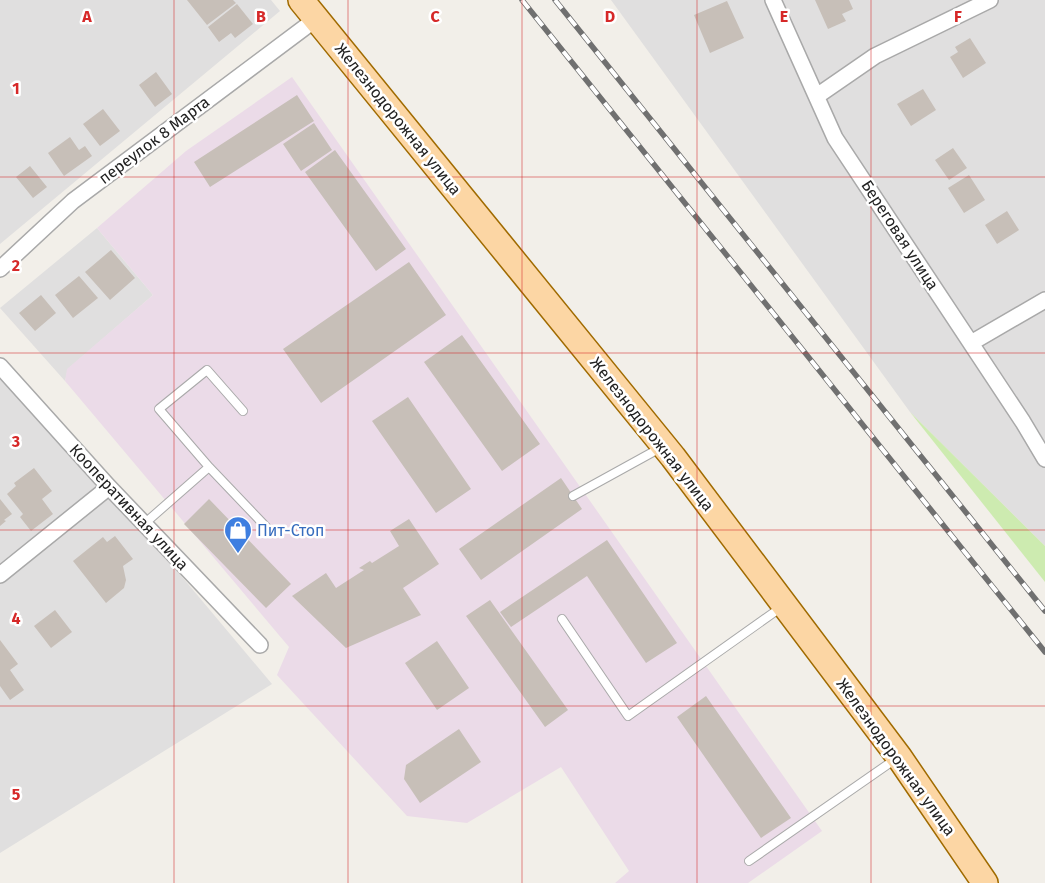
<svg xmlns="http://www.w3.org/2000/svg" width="1045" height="883" viewBox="0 0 1045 883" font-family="'Fira Sans',sans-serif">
<rect width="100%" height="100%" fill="#f2efe9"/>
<path fill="#e0dfdf" d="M 0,0 L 271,0 L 280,11 L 0,244 Z
M 611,0 L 1045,0 L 1045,546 L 910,412 Z
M 97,228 L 153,295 L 68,369 L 65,381 L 0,308 Z
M 0,360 L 272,684 L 0,853 Z"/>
<path fill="#ebdbe8" d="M 292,77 L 822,831 L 748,883 L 615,883 L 629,871 L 561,767 L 467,823 L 407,816 L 277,675 L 289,647 L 65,381 L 67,369 L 153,295 L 97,228 L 186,151 Z"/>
<path fill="#cdebb0" d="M 910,412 L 1045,546 L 1045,582 Z"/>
<path fill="#c7bfb8" d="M 187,0 L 233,0 L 236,3 L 207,25 Z
M 815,0 L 849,0 L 853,9 L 842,14 L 846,21 L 828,29 Z
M 727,1 L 744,38 L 710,53 L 694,15 Z
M 237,4 L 253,24 L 235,38 L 231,33 L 219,42 L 208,27 Z
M 970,38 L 986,63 L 963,78 L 950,57 L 958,52 L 955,47 Z
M 156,72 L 172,94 L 155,107 L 139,85 Z
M 923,89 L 936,110 L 911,126 L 897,104 Z
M 297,95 L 314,121 L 210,187 L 194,162 Z
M 103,109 L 120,131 L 100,146 L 83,124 Z
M 314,123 L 332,150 L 301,171 L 283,144 Z
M 70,137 L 79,150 L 85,146 L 92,156 L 64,176 L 48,153 Z
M 953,148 L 967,168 L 949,180 L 935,160 Z
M 335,150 L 406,249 L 376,271 L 305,172 Z
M 30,166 L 47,187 L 33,198 L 16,177 Z
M 969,175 L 985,200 L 964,213 L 948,188 Z
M 1007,211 L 1019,230 L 997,244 L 985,225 Z
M 111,250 L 135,278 L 110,300 L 85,272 Z
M 409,262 L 446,315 L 321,403 L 283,349 Z
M 79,276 L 98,298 L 73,318 L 55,295 Z
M 41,295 L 56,313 L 35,331 L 19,313 Z
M 462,335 L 540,444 L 502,471 L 424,362 Z
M 408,397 L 471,489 L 436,513 L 372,421 Z
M 34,468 L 52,491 L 42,499 L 53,514 L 31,531 L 20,517 L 23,514 L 7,494 L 16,486 L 14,483 Z
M 561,478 L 582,509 L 481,580 L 459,549 Z
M 0,499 L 12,514 L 4,520 L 6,521 L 0,526 Z
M 209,499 L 291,584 L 266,608 L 184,524 Z
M 409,519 L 439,564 L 403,588 L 421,615 L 346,648 L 292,596 L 326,573 L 336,588 L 364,570 L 359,568 L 370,561 L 372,563 L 399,546 L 390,531 Z
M 115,536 L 133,559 L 123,566 L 126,580 L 124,588 L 106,603 L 73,561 L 103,537 L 107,542 Z
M 607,540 L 677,643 L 646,663 L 587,576 L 511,627 L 500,612 Z
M 490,600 L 568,710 L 545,727 L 466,616 Z
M 55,610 L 72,632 L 51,648 L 34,626 Z
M 0,640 L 18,664 L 10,670 L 24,690 L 10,700 L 0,686 Z
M 437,641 L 469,688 L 437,710 L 405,663 Z
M 706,696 L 791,818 L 761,838 L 677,717 Z
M 459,729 L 481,762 L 420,803 L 404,779 L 406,765 Z"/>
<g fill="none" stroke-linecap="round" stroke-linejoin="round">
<g stroke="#a9a9a9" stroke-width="10">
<path id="service" d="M 209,467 L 271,532
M 573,496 L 662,447
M 144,524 L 209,467 L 159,409 L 207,370 L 243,411
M 562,619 L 628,716 L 783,606
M 749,861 L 897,758"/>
</g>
<g stroke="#a9a9a9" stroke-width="18">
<path id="minor" d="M 773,0 L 835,138 L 1023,422 L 1045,459
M 817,96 L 875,56 L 990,0
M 0,269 L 73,201 L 316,19
M 971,343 L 1045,300
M 0,366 L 109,487 L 260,645
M 0,575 L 109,487"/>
</g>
<g stroke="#a06b00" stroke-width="28">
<path id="primary" d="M 301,0 L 673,457 L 899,757 L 985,883"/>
</g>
<use href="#service" stroke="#fff" stroke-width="8"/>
<use href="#minor" stroke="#fff" stroke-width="15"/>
<use href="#primary" stroke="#fcd6a4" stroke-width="25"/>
<g stroke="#707070" stroke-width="5.5">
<path id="rail" d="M 522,0 L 1045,652
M 555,0 L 1045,611"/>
</g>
<use href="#rail" stroke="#fff" stroke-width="4" stroke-dasharray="11" stroke-linecap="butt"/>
</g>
<path fill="none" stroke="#d62828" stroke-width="1" stroke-opacity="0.55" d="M 174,0 L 174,883M 348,0 L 348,883M 522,0 L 522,883M 697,0 L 697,883M 871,0 L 871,883M 0,177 L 1045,177M 0,353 L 1045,353M 0,530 L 1045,530M 0,706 L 1045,706"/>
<defs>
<g id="shop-pin" transform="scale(1.4375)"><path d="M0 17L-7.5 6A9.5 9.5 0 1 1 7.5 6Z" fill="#3f7fe0" stroke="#fff"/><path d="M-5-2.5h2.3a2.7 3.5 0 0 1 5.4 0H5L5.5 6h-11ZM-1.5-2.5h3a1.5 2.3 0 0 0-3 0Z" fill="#fff"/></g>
</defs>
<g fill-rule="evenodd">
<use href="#shop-pin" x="238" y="530"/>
</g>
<g text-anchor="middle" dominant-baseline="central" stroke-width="5" stroke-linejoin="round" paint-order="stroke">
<g font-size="16" fill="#222" stroke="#fff">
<text transform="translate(398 119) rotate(51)">Железнодорожная улица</text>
<text transform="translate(154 140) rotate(-37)">переулок 8 Марта</text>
<text transform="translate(900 235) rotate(57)">Береговая улица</text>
<text transform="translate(652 434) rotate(52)">Железнодорожная улица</text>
<text transform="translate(129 507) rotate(47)">Кооперативная улица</text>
<text transform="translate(896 757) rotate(54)">Железнодорожная улица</text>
</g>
<g font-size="16" fill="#366cbe" stroke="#fff" text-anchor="start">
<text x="257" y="530">Пит-Стоп</text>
</g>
</g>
<g font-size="16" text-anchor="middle" font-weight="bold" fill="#d62828" stroke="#fff" stroke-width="5" stroke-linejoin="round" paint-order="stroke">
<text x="87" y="22">A</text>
<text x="261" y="22">B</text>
<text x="435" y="22">C</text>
<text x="610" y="22">D</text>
<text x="784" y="22">E</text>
<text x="958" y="22">F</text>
<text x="16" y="94">1</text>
<text x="16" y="271">2</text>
<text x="16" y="447">3</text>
<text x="16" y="624">4</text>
<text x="16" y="800">5</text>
</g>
</svg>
